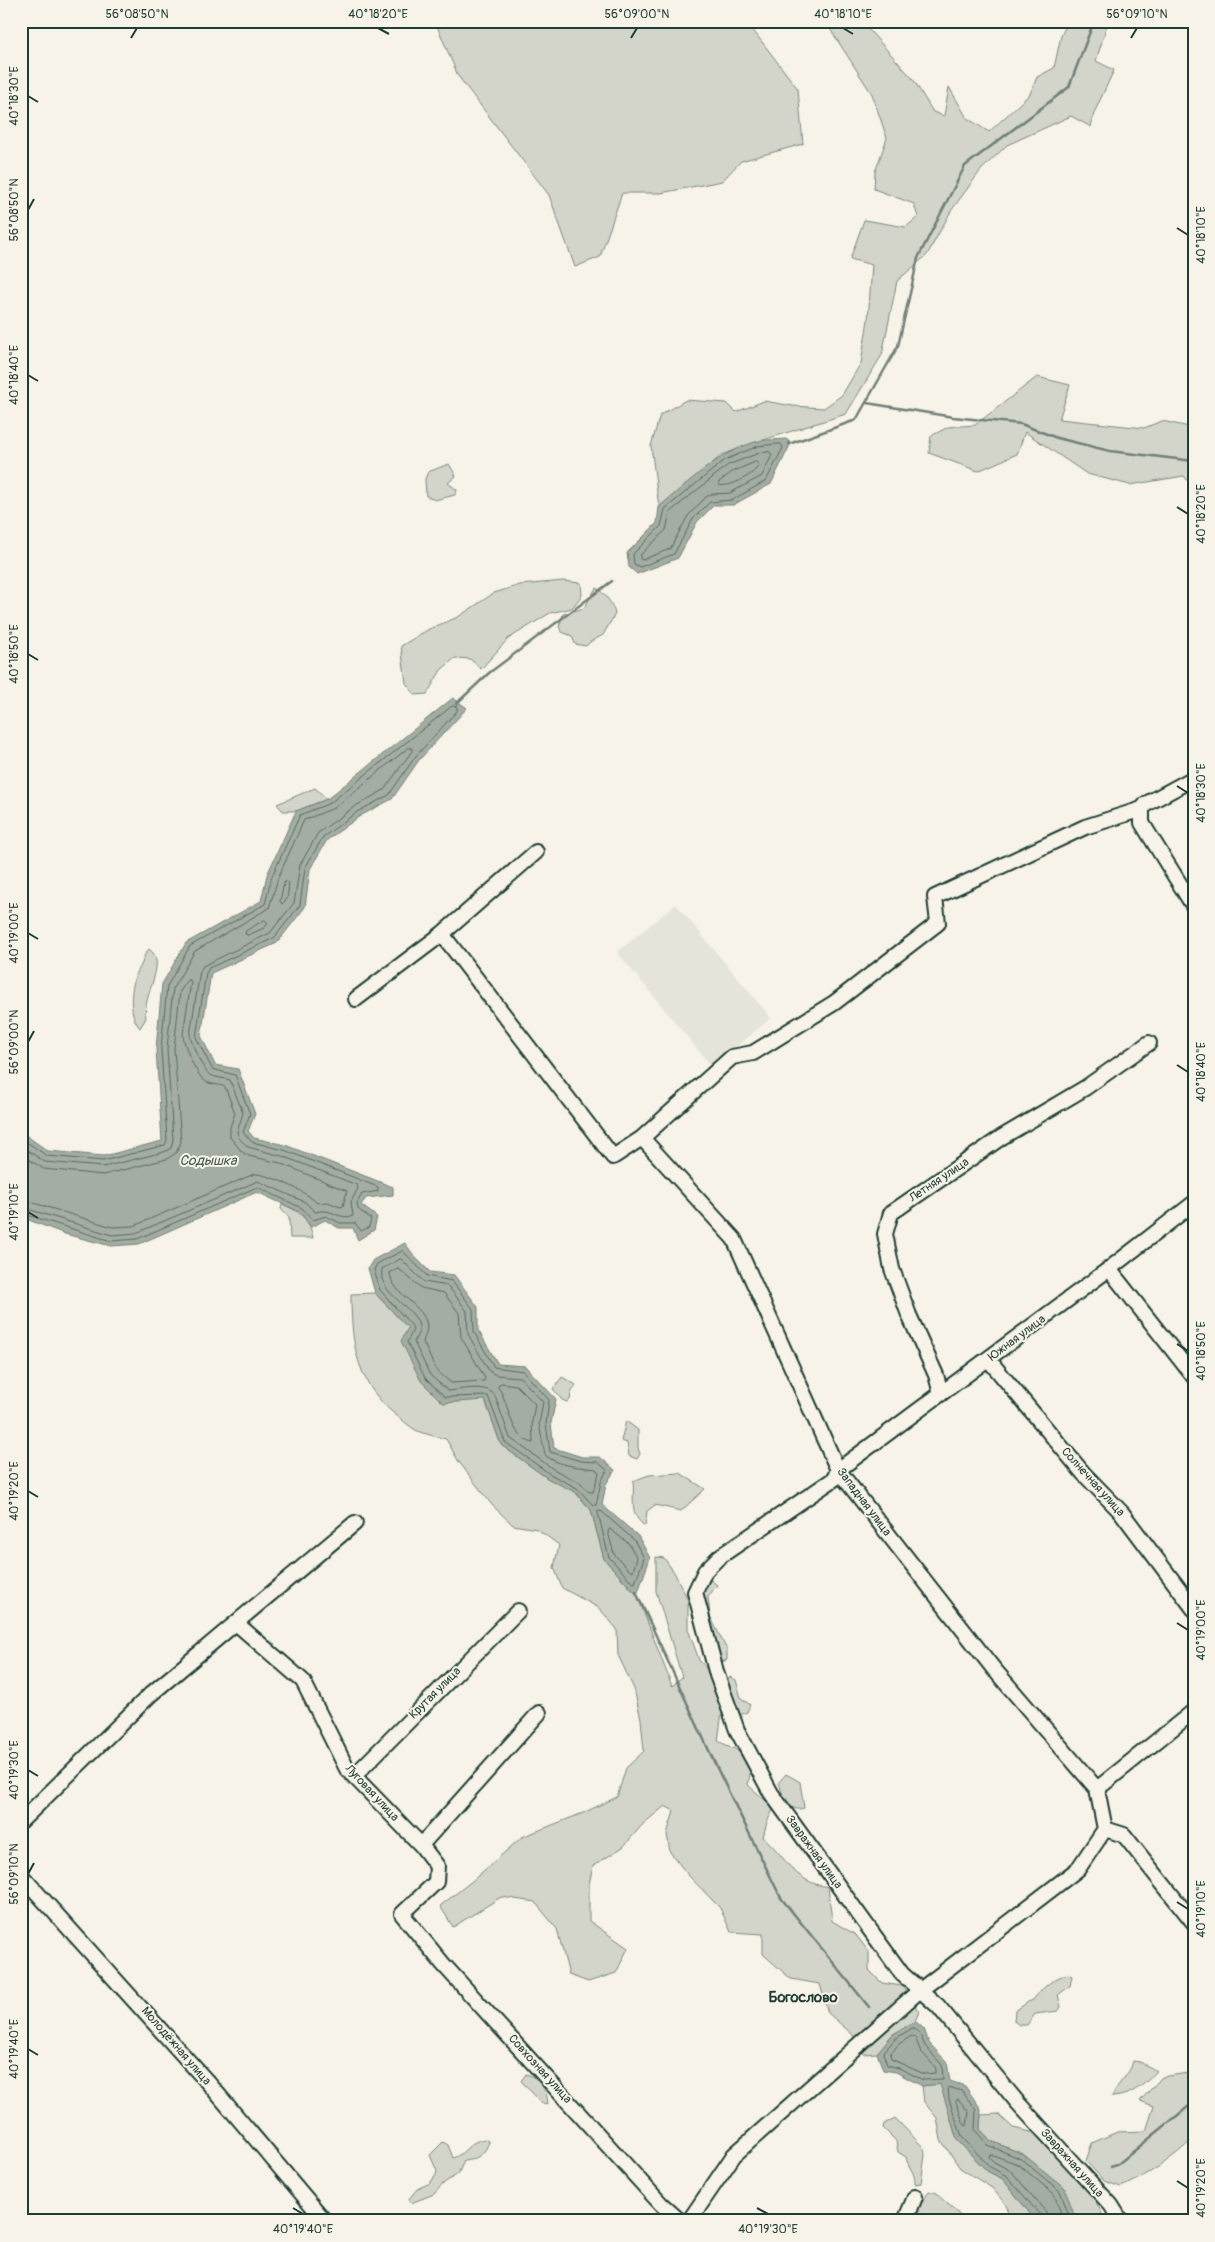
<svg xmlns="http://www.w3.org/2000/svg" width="1215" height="2242" viewBox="0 0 1215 2242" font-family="Pangolin,sans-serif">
<rect width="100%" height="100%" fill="#f7f3e8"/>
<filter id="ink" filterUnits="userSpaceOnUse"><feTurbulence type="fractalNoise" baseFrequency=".02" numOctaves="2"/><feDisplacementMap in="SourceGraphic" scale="10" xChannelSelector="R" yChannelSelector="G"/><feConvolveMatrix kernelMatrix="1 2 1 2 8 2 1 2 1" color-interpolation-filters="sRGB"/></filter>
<g filter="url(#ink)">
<path fill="#e5e4d9" d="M 676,904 L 771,1018 L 712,1067 L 617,952 Z"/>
<path fill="#d3d5ca" stroke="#79897f" d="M 435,21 L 750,21 L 752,29 L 798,89 L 803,144 L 741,161 L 722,181 L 661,193 L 622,193 L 600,257 L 575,267 L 549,195 L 458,76 Z
M 825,21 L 861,21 L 913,79 L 933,112 L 944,116 L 949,87 L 967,118 L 989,132 L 1030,94 L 1037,77 L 1054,68 L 1061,36 L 1068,21 L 1111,21 L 1107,25 L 1096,61 L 1114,70 L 1094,113 L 1091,127 L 1071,116 L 1007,145 L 981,170 L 951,211 L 927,255 L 897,281 L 882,355 L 846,414 L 757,442 L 722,455 L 659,507 L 651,446 L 660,415 L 686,400 L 727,403 L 736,412 L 764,401 L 793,406 L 824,408 L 842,395 L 861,363 L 868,320 L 872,265 L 850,259 L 864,220 L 906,227 L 918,217 L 914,204 L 874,189 L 875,172 L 887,138 L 872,94 Z
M 1037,377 L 1070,385 L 1059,419 L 1144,428 L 1162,421 L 1194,428 L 1194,489 L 1184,476 L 1130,485 L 1087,474 L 1025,432 L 1017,454 L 978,471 L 929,453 L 931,436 L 948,427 L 975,425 Z
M 449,464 L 456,476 L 448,483 L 457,490 L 455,495 L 435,500 L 426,496 L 425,479 L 428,472 Z
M 563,581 L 581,583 L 582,595 L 572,608 L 550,613 L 508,639 L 481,669 L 470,659 L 455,658 L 441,670 L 427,694 L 415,695 L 406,683 L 401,646 L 429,629 L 458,617 L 494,593 L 520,585 Z
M 596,588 C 605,593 613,604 615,614 L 603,635 L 590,642 L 586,646 L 575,644 L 572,636 L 562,632 L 559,627 L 563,614 L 584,608 Z
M 315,788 L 327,799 L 296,811 L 283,811 L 277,804 Z
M 149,949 C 169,963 141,996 146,1018 L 140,1028 C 129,1016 130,993 135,978 C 136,973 140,968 142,963 C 144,957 144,955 149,949 Z
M 282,1204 C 299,1211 310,1219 313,1238 L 290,1238 L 289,1218 L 281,1209 Z
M 375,1293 L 408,1328 L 485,1400 L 501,1445 L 547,1478 L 575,1492 L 591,1510 L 604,1559 L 637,1595 L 672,1686 L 682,1677 L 656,1591 L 656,1557 L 664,1558 L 674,1572 L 688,1600 L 688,1629 L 699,1660 L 712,1675 L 723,1705 L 718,1741 L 737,1750 L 751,1768 L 748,1785 L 774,1808 L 767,1822 L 763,1837 C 788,1858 791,1881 828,1887 L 832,1921 L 856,1935 L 869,1952 L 869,1970 L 882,1983 L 902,1986 L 919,2012 L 915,2021 L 892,2035 L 877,2053 L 864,2054 L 852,2034 L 828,2013 L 820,1984 L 791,1979 L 763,1954 L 763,1934 L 731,1932 L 720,1908 L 688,1875 L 670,1852 L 667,1834 L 674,1811 L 665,1806 L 643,1824 L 623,1847 L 593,1866 L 589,1884 L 589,1921 L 628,1948 L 616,1973 L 588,1982 L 569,1975 L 557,1929 L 535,1902 L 501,1897 L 453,1927 L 440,1906 L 472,1881 L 522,1837 L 583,1813 L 617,1797 L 626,1768 L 644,1751 L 641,1719 L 634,1689 L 618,1655 L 617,1629 L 599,1608 L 562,1588 L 554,1567 L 559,1545 L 537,1529 L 513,1525 L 492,1505 L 459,1462 L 446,1439 C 438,1437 429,1435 420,1432 C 414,1430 407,1424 401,1419 C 357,1387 351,1346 351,1294 Z
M 562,1377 L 576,1385 L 571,1393 L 570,1400 L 567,1402 L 562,1400 L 553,1389 Z
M 626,1421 L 638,1430 L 638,1448 L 640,1454 L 637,1459 L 629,1456 L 627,1443 L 621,1441 Z
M 680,1473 L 705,1489 L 681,1511 L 655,1505 L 647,1511 L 645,1526 C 628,1514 635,1499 633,1481 L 649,1475 Z
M 711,1580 L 717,1585 L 708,1597 L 710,1616 L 727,1650 L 727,1660 L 722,1662 C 713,1640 690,1599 711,1580 Z
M 730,1677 L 736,1680 L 741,1698 L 750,1705 L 747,1712 L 737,1716 C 731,1700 736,1697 725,1683 Z
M 786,1774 L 800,1782 L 804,1808 C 788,1814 782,1794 779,1782 Z
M 1068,1974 L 1072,1976 L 1070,1986 L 1058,1995 L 1061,2007 L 1058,2011 L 1035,2014 L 1027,2025 L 1019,2025 L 1014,2021 L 1015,2011 L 1028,2002 L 1033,2000 C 1041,1989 1054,1977 1068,1974 Z
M 1133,2061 L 1140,2062 L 1157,2071 C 1145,2084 1132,2096 1112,2097 C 1117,2082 1130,2076 1133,2061 Z
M 1194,2072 L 1194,2138 C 1172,2159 1149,2175 1121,2187 L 1104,2181 L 1086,2161 L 1092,2143 L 1117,2132 L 1146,2131 L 1154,2106 L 1140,2101 L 1162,2077 Z
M 526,2074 C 540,2078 547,2090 548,2104 L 542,2103 L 521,2081 Z
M 941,2084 L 957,2140 L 987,2171 L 1003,2179 L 1031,2215 L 1039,2221 L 1011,2221 L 1007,2206 L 992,2188 L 960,2168 L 941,2140 L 937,2118 L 924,2102 L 922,2086 Z
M 998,2114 L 1013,2128 L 1040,2134 L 1092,2195 L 1102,2213 L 1097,2221 L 1076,2221 L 1072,2212 L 1023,2154 L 991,2141 L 980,2129 L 981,2115 Z
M 895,2118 L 924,2148 L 925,2155 L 921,2183 L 915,2184 C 916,2173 908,2168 906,2157 L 898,2152 L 896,2141 L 883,2128 L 884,2124 Z
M 485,2139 L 489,2142 C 485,2154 476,2160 464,2161 L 458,2174 L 444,2183 L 434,2194 L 411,2203 L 409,2199 L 417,2189 L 430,2183 L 436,2175 L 437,2171 L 430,2155 L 443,2142 L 448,2145 L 453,2158 C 467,2153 468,2141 485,2139 Z
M 929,2191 L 937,2193 C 944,2203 954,2207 961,2217 L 959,2221 L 911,2221 Z"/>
<path fill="#a4ada3" stroke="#6f8077" d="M 786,439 L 791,443 L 771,484 L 733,505 L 714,505 L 697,522 L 678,558 L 637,574 L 629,567 L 627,553 L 657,523 L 659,507 C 690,481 716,454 755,442 C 765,439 776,440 786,439 Z
M 453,698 L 467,708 L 419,760 L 392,799 L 360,816 L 327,840 L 310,869 L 305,907 L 277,943 L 211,973 L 201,1036 L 215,1065 L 238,1069 L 255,1114 L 248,1131 L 254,1138 L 285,1145 L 393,1187 L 393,1195 L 366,1198 L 361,1205 L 377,1217 L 374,1230 L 358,1240 L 353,1228 L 339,1228 L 325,1220 L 311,1227 L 300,1212 L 257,1192 L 139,1244 L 111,1246 L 65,1234 L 21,1217 L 21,1132 L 48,1151 L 104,1156 L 162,1141 L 156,1049 L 162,984 L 186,943 L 261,901 L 267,875 L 296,811 L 327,799 Z
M 405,1243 L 414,1256 L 430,1272 L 454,1275 L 478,1307 L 478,1330 L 498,1364 L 525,1366 L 556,1399 L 551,1423 L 554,1448 L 582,1457 L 600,1457 L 615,1470 L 606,1484 L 602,1505 L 638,1536 L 650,1558 L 637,1595 L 604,1559 L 591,1510 L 575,1492 L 547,1478 L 501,1445 L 485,1400 L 443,1403 L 421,1381 L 401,1341 L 408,1328 L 375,1293 L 368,1268 L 373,1260 Z
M 915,2021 L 924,2029 L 929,2043 L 947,2062 L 950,2081 L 965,2086 L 981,2109 L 980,2129 L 991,2141 L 1023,2154 L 1065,2188 L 1076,2221 L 1039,2221 L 1031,2215 L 1003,2179 L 987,2171 L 957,2140 L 940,2084 L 922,2086 L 896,2072 L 883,2070 L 877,2053 L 892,2035 Z"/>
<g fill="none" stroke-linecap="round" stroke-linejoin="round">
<path stroke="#546a60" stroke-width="1" d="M 781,444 L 783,448 L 766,481 L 732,500 L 710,502 L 693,519 L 674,554 L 640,567 L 634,564 L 633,554 L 661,526 L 665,509 L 725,460 L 758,446 Z
M 770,452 L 772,455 L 762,476 L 730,493 L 712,494 L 706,497 L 688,516 L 670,549 L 642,560 L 640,559 L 640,555 L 666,530 L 670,512 L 728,465 L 759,453 Z
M 756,462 L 759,465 C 754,475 730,488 719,485 L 719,482 L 732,472 Z
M 287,882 L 289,884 L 287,899 L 282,904 L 280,901 L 284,883 Z
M 265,920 L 268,923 L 264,928 L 248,935 L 245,934 L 246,931 Z
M 21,1138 L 47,1156 L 103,1161 L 165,1145 L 167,1140 L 161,1049 L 167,986 L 190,946 L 265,904 L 272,876 L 300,815 L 330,803 L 452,706 L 457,707 L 457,711 L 415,757 L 389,795 L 357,812 L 323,837 L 305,868 L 300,905 L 274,938 L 209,968 L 206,973 L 196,1037 L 212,1069 L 235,1075 L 250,1114 L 243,1132 L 252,1142 L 284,1150 L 378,1187 L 378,1191 L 362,1194 L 357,1203 L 358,1209 L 371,1219 L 369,1227 L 361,1231 L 355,1223 L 340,1223 L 326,1216 L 313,1220 L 302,1208 L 257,1187 L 137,1239 L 111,1241 L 21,1213
M 21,1146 L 45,1162 L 103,1167 L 164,1152 L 171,1148 L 173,1140 L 167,1049 L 173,988 L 195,951 L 269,908 L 278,878 L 304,820 L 334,808 L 408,748 L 412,748 L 412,751 L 384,790 L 354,807 L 318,833 L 300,865 L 294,903 L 270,933 L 203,966 L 200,971 L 190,1035 C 191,1043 203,1071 210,1075 C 216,1078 224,1078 230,1080 L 243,1113 L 237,1132 L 239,1138 L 248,1147 L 282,1156 L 357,1185 L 358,1188 L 351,1202 L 353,1216 C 336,1220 333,1207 315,1212 L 305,1202 L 258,1181 L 136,1233 L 112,1235 L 21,1207
M 21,1155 L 44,1169 L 103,1175 L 167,1159 L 176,1153 L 181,1142 L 174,1049 L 180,991 L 189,979 L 191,982 L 183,1034 C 183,1044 196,1075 205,1081 C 211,1085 219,1084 225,1087 L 235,1113 L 230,1127 L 230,1137 L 242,1152 L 249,1156 L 280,1163 L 347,1191 L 343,1206 L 340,1207 L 328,1202 L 317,1203 C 307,1192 268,1173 254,1174 L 134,1226 L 112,1227 L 21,1199
M 403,1251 L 427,1276 L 452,1281 L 473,1309 L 474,1332 L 494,1367 L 523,1371 L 549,1400 L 546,1424 L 550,1452 L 581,1461 L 598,1462 L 607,1470 L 601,1482 L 596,1505 L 593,1505 L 577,1488 L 550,1474 L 505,1442 L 488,1396 L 445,1397 L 425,1378 L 407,1342 L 413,1330 L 412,1326 L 380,1290 L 374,1270 L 377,1264 Z
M 401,1259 L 424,1282 L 448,1286 L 467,1311 L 468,1334 L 489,1371 L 496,1375 L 520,1377 L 543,1402 L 539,1424 L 545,1455 C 557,1466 580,1467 596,1469 L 599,1473 L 593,1492 L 589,1492 L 581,1483 L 553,1469 L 510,1438 L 495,1396 C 487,1383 462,1390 448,1391 L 430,1375 L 414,1342 C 416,1337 420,1332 419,1327 C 418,1308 376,1294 382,1269 Z
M 399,1269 L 421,1288 L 444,1293 L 459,1313 L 461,1337 L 485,1378 L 484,1381 L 451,1383 L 436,1370 L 423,1342 C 424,1337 427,1333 427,1327 C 426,1305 392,1296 390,1273 Z
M 501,1383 L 516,1385 L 535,1404 L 532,1422 L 533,1443 C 508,1436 511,1405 498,1387 Z
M 598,1511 L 601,1511 L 634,1540 L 644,1558 L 635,1583 L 632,1582 L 609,1557 Z
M 610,1529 L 629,1544 L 637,1558 L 633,1571 L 630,1571 L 614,1554 L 608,1532 Z
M 913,2028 L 919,2032 L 925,2046 L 942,2065 L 943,2079 L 923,2080 L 899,2068 L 887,2065 L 883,2053 L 895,2039 Z
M 912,2036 L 915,2037 L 920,2050 L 936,2068 L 935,2073 L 924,2074 L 891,2059 L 890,2054 L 899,2044 Z
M 958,2099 L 969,2112 L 967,2126 L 964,2124 L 956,2102 Z
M 1042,2221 L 1041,2216 L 1007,2176 L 990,2167 L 962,2137 L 949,2099 L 948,2087 L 962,2091 L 976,2110 L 975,2130 L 988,2145 L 1021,2159 L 1060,2191 L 1071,2221
M 1048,2221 L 1046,2212 L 1011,2171 L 994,2162 L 989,2157 L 990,2154 L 1018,2164 L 1054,2194 L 1064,2221"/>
<path stroke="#6f8077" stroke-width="2.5" d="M 867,403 L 953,417 L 1021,424 L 1057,438 L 1110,451 L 1194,461
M 789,444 L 856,420 L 898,346 L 918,258 L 965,166 L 1069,87 L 1094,21
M 456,704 L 489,673 L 612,581
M 636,1592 L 717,1768 L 781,1898 L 869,2007
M 1111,2167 L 1118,2164 L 1194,2102"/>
<g stroke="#1f3d34" stroke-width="18">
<path id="minor" d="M 1194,778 L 1146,804 L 1142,809 L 1142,823 L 1194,907
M 536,852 L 442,934 L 613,1157 L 642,1138 L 732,1057 L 753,1053 L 834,1003 L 938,923 L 935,897 L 1085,827 L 1142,809
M 356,999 L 442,934
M 642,1138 L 734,1239 L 838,1470 L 993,1668 L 1097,1789
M 1109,1269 L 1194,1377
M 988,1359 L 1084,1474 L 1122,1513 L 1194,1609
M 941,1394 L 936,1375 L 909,1315 L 892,1269 L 885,1234 L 891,1213 L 1002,1137 L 1085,1088 L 1149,1043
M 236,1623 L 303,1681 L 347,1769 L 421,1845 L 437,1866 L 436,1882 L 402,1914 L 443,1964 L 661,2204 L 680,2221
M 354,1776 L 518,1611
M 1097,1789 L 1194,1711
M 21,1821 L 151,1694 L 355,1523
M 1105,1829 L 1124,1835 L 1194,1923
M 421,1845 L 539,1713
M 21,1875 L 211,2086 L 325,2221
M 689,2221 L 734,2155 L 919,1991 L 1078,1869 L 1105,1829 L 1097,1789
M 905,2221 L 915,2197
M 1121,2221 L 1111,2205 L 1018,2103 L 938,2006 L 902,1974 L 771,1793 L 737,1730 L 717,1675 L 695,1592 L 705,1571 L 719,1557 L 834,1479 L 838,1470 L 1109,1269 L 1194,1203"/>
</g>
<use href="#minor" stroke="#f7f3e8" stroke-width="14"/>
</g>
</g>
<path fill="none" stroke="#1f3d34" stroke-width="2" d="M 378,28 L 389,34M 843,28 L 853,34M 131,38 L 137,28M 631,38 L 637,28M 1131,38 L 1137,28M 28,96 L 38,102M 28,210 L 34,199M 1177,228 L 1188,235M 28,375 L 38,381M 1177,507 L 1188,514M 28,654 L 38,660M 1177,786 L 1188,793M 28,933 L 38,939M 28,1042 L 34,1031M 1177,1065 L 1188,1072M 28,1212 L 38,1218M 1177,1344 L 1188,1351M 28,1491 L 38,1497M 1177,1623 L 1188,1630M 28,1770 L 38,1776M 28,1874 L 34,1863M 1177,1902 L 1188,1909M 28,2049 L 38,2055M 1177,2181 L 1188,2188M 293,2208 L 303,2214M 757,2208 L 768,2214"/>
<g text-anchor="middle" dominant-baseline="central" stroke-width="4" stroke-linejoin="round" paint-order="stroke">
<g font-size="12" fill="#1f3d34" stroke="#f7f3e8">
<text transform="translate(939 1180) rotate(-34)">Летняя улица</text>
<text transform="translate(1017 1338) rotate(-37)">Южная улица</text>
<text transform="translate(1093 1482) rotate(48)">Солнечная улица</text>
<text transform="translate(864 1502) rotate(53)">Западная улица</text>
<text transform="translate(435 1693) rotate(-45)">Крутая улица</text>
<text transform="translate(372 1793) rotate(47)">Луговая улица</text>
<text transform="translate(814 1852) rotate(54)">Завражная улица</text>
<text transform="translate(176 2046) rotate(49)">Молодёжная улица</text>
<text transform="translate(540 2069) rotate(48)">Совхозная улица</text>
<text transform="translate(1072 2163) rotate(48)">Завражная улица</text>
</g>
<g font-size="14" font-style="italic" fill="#405950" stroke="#f7f3e8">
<text x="208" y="1160">Содышка</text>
</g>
<g font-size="15" font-weight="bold" fill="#1f3d34" stroke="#f7f3e8">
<text x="803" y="1997">Богослово</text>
</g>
</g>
<rect width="1215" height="2242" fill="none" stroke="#f7f3e8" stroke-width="55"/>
<rect x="28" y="28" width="1160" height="2186" fill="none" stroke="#1f3d34" stroke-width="2"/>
<g font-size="12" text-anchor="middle" fill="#1f3d34">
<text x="137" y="18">56°08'50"N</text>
<text x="378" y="18">40°18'20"E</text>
<text x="637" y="18">56°09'00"N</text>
<text x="843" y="18">40°18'10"E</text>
<text x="1137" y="18">56°09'10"N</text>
<text transform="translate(14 96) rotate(-90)" y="4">40°18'30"E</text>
<text transform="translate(14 210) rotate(-90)" y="4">56°08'50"N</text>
<text transform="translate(1201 235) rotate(-90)" y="4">40°18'10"E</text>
<text transform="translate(14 375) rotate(-90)" y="4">40°18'40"E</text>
<text transform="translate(1201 514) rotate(-90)" y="4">40°18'20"E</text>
<text transform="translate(14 654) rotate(-90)" y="4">40°18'50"E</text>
<text transform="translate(1201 793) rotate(-90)" y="4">40°18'30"E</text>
<text transform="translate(14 933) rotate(-90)" y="4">40°19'00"E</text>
<text transform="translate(14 1042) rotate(-90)" y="4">56°09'00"N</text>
<text transform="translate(1201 1072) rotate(-90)" y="4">40°18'40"E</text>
<text transform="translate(14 1212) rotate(-90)" y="4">40°19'10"E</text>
<text transform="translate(1201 1351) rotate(-90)" y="4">40°18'50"E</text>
<text transform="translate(14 1491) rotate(-90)" y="4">40°19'20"E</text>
<text transform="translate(1201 1630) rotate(-90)" y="4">40°19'00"E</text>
<text transform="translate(14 1770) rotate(-90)" y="4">40°19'30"E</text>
<text transform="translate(14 1874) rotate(-90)" y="4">56°09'10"N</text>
<text transform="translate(1201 1909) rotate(-90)" y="4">40°19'10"E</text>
<text transform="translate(14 2049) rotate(-90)" y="4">40°19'40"E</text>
<text transform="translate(1201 2188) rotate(-90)" y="4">40°19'20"E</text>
<text x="303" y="2233">40°19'40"E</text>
<text x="768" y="2233">40°19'30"E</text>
</g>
</svg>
